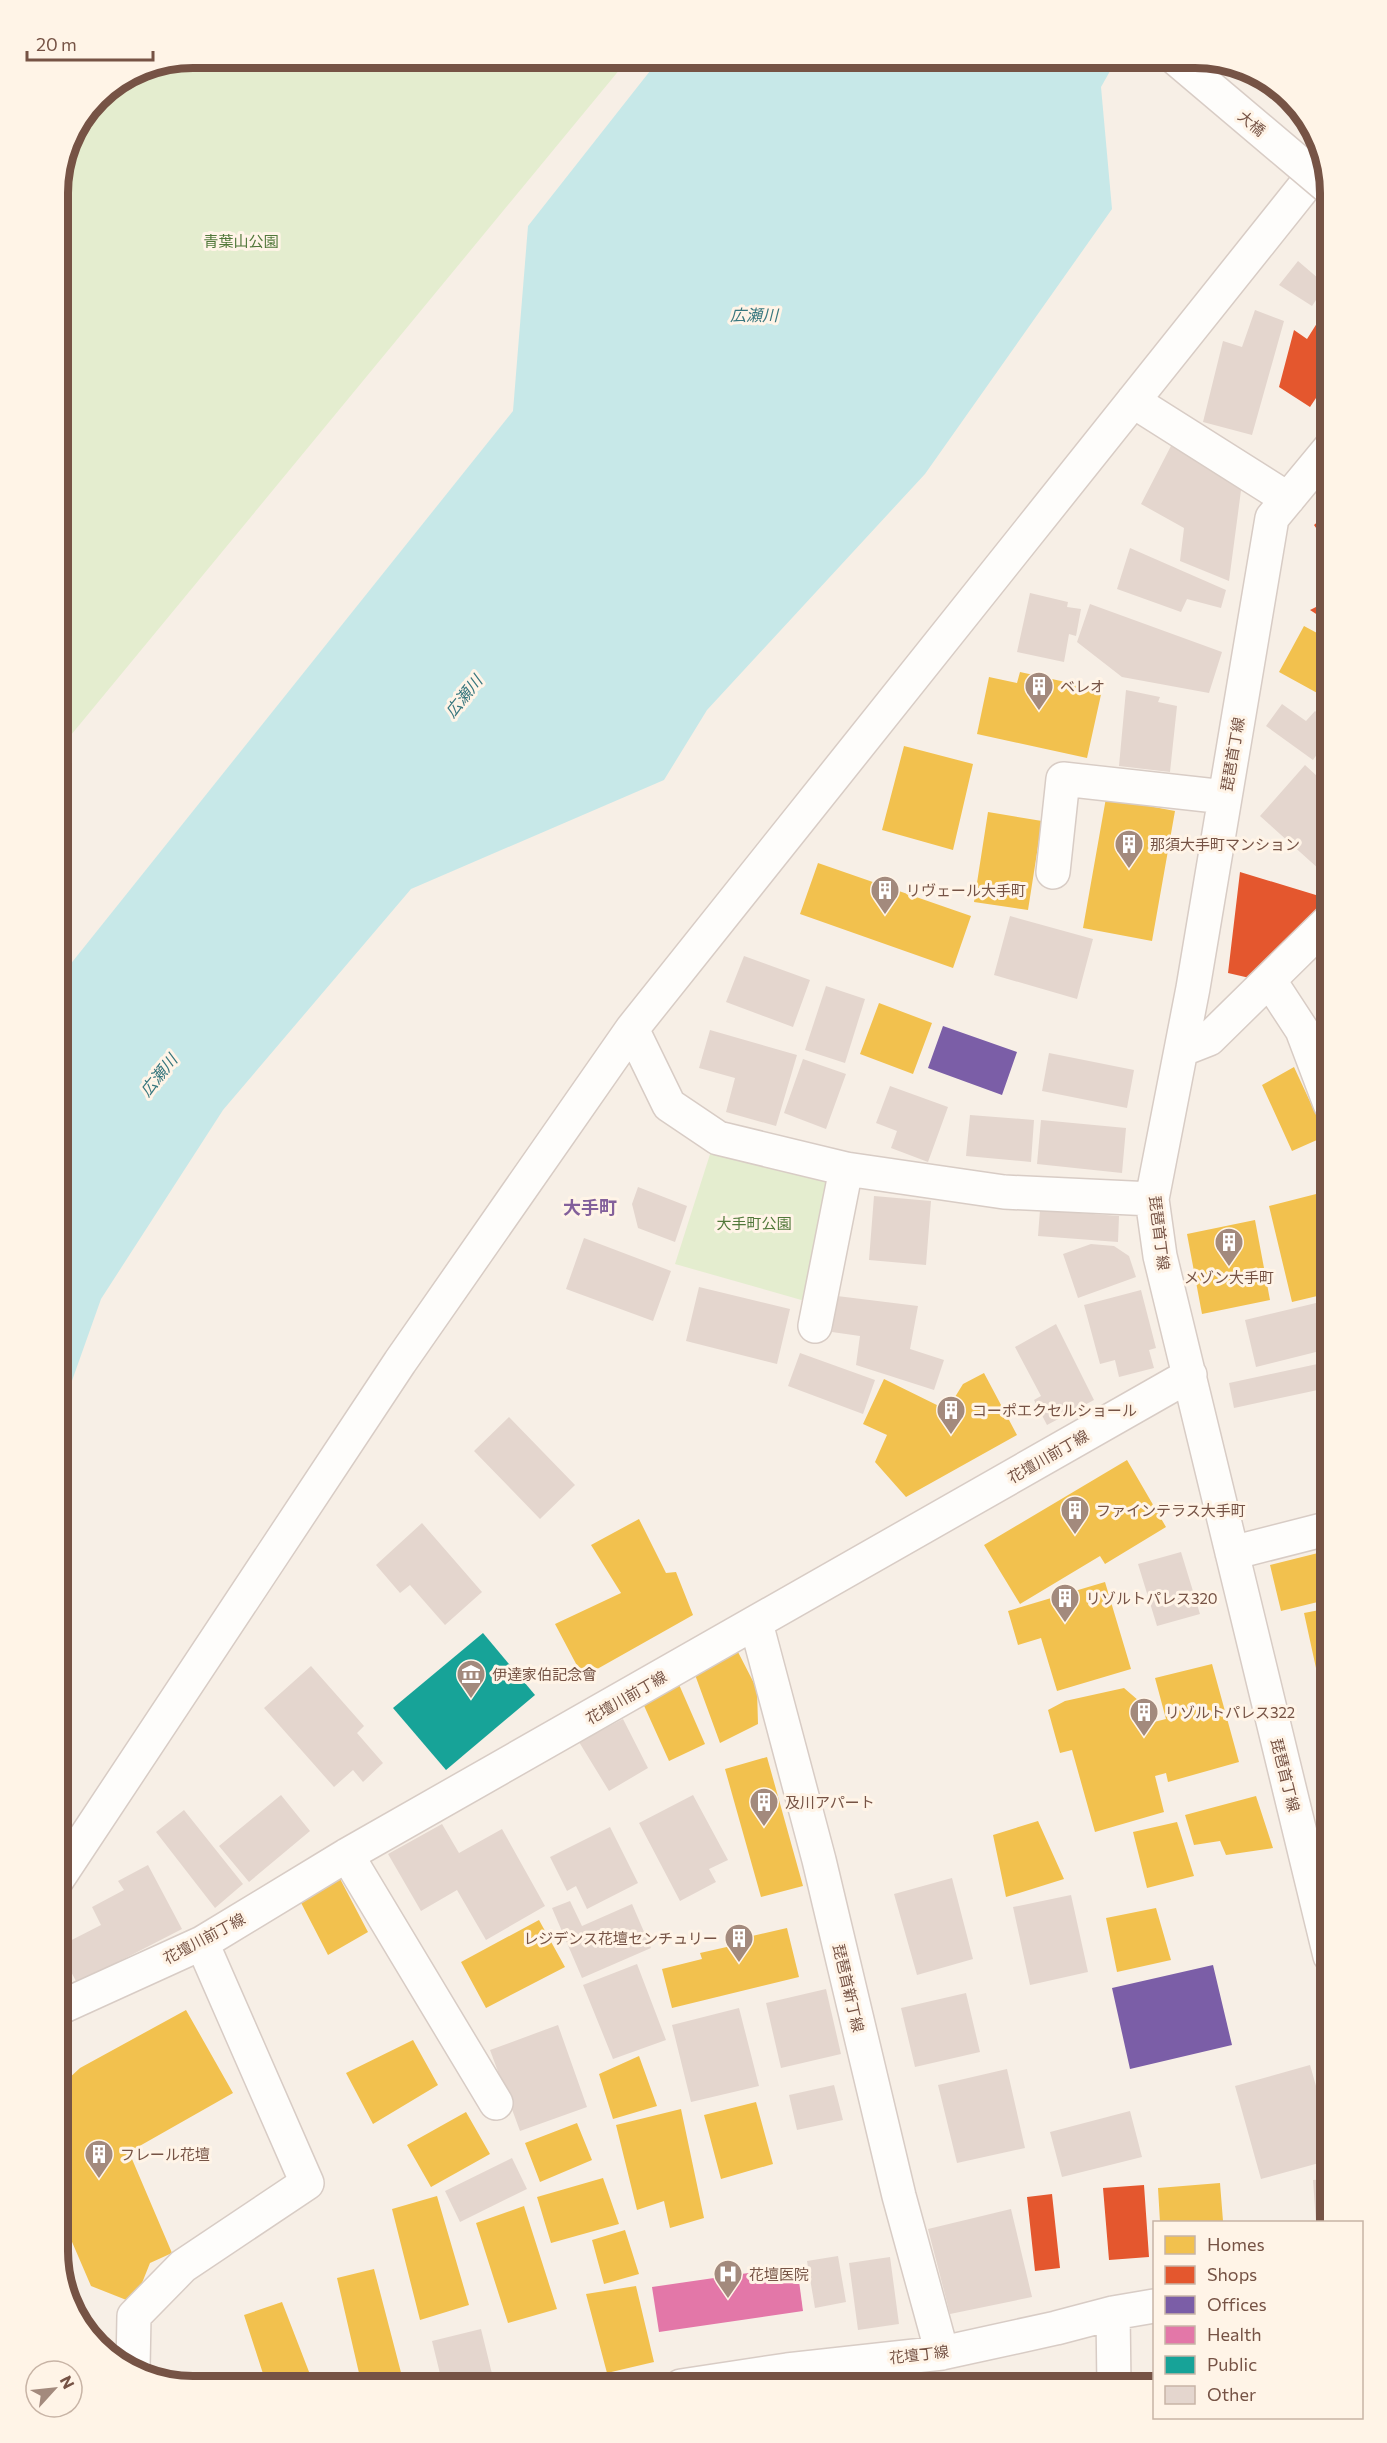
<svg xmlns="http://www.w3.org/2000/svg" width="1387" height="2443" viewBox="0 0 1387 2443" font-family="Commissioner,'Noto Sans JP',sans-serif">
<rect width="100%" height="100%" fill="#f7efe6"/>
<path fill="#e4edcf" d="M 193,57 L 630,57 L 57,752 L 57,184 L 67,140 L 97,97 L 141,67 Z
M 712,1148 L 827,1180 L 805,1301 L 675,1264 Z"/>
<path fill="#c7e8e8" d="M 661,57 L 1118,57 L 1101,87 L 1112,209 L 925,474 L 707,710 L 664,780 L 411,889 L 223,1110 L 101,1299 L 57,1423 L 57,981 L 513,411 L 528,226 Z"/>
<path fill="#f2c14e" d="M 1304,626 L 1330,640 L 1330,700 L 1279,672 Z
M 1020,672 L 1102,690 L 1087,758 L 977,734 L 989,677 L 1017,683 Z
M 904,746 L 973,764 L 953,850 L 882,830 Z
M 1106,798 L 1175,811 L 1152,941 L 1083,928 Z
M 988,812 L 1042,821 L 1028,910 L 974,902 Z
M 818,863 L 971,916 L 953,968 L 800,914 Z
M 879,1003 L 932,1023 L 913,1074 L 860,1054 Z
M 1294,1067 L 1326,1136 L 1292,1151 L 1262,1085 Z
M 1324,1192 L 1330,1216 L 1330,1293 L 1292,1302 L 1269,1206 Z
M 1255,1220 L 1270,1300 L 1202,1314 L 1187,1234 Z
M 984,1373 L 1017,1435 L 906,1497 L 875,1462 L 887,1435 L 863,1424 L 884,1379 L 947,1410 L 963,1384 Z
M 1127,1460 L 1166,1527 L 1105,1564 L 1100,1556 L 1020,1604 L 984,1545 Z
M 639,1519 L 666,1573 L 676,1572 L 693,1615 L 583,1677 L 555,1624 L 621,1593 L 591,1545 Z
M 1330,1550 L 1330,1599 L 1281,1611 L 1270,1565 Z
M 1105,1582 L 1131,1669 L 1057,1691 L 1041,1638 L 1018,1645 L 1008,1611 Z
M 1330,1608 L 1330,1664 L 1316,1668 L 1304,1613 Z
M 738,1652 L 757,1689 L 758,1724 L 720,1743 L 694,1672 Z
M 1212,1664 L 1239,1762 L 1168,1782 L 1166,1773 L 1155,1776 L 1164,1812 L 1095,1832 L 1072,1750 L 1060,1753 L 1048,1710 L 1065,1701 L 1124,1688 L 1139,1701 L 1146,1724 L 1166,1719 L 1155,1678 Z
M 1330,1672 L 1330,1691 L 1329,1691 L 1324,1674 Z
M 677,1680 L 705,1744 L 669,1761 L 641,1699 Z
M 767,1757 L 803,1886 L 761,1897 L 725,1769 Z
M 1256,1796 L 1273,1848 L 1226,1855 L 1220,1841 L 1194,1845 L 1185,1815 Z
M 1038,1821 L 1064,1879 L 1006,1897 L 993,1835 Z
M 1177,1822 L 1194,1876 L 1147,1888 L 1133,1832 Z
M 337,1873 L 368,1932 L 328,1955 L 297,1895 Z
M 1156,1908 L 1171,1960 L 1117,1972 L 1106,1918 Z
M 539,1920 L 565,1967 L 486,2008 L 461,1962 Z
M 787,1928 L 799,1977 L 672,2008 L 662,1969 L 702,1959 L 700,1953 L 740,1944 L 739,1939 Z
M 186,2010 L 233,2093 L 129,2152 L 172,2253 L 150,2263 L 134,2303 L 91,2286 L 57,2207 L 57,2098 L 67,2080 L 80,2068 Z
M 413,2040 L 438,2085 L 373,2124 L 346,2073 Z
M 639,2056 L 657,2106 L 613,2119 L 599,2074 Z
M 756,2102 L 773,2164 L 721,2179 L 704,2115 Z
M 681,2109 L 704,2218 L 670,2228 L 664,2201 L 637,2210 L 616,2125 Z
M 466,2112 L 490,2154 L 431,2187 L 407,2145 Z
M 577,2123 L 592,2160 L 540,2182 L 525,2143 Z
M 603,2178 L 619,2224 L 551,2243 L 537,2197 Z
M 1220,2183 L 1223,2221 L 1160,2222 L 1158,2188 Z
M 437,2196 L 469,2305 L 420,2320 L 392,2209 Z
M 524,2206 L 557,2309 L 508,2323 L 476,2223 Z
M 625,2230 L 639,2274 L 604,2284 L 592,2240 Z
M 374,2269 L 404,2384 L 396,2386 L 362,2386 L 337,2278 Z
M 636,2286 L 654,2362 L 607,2373 L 586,2294 Z
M 282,2302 L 311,2377 L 279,2386 L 267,2386 L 244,2315 Z"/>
<path fill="#e4572e" d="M 1326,309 L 1330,313 L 1330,377 L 1310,407 L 1279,387 L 1294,330 L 1307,339 Z
M 1330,511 L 1330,548 L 1314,525 Z
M 1330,600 L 1330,623 L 1310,610 Z
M 1240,872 L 1329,899 L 1254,979 L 1228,973 Z
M 1144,2185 L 1149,2257 L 1109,2260 L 1103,2188 Z
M 1052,2194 L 1060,2268 L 1035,2271 L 1027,2197 Z"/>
<path fill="#7b5ea7" d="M 943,1026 L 1017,1052 L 1002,1095 L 928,1068 Z
M 1213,1965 L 1232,2045 L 1130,2069 L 1112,1988 Z"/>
<path fill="#e377a8" d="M 797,2266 L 803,2311 L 659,2332 L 652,2287 Z"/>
<path fill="#17a398" d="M 483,1633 L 535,1695 L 446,1770 L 393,1708 Z"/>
<path fill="#e4d6ce" d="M 1298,261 L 1326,285 L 1312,306 L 1279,285 Z
M 1255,310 L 1284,321 L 1252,435 L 1203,422 L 1223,341 L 1242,347 Z
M 1172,444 L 1242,483 L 1229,581 L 1180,561 L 1184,528 L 1141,504 Z
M 1130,548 L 1226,590 L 1221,608 L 1187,599 L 1181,612 L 1117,589 Z
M 1030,593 L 1068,602 L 1067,607 L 1081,609 L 1076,636 L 1069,634 L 1064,662 L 1017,652 Z
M 1090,604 L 1222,652 L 1209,693 L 1122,677 L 1077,642 Z
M 1126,690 L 1160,697 L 1158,702 L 1177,706 L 1170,772 L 1119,766 Z
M 1282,704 L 1306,721 L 1315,711 L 1330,724 L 1330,736 L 1313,760 L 1266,726 Z
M 1305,765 L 1330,788 L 1330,879 L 1260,816 Z
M 1010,916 L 1093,939 L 1077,999 L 994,975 Z
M 744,956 L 810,980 L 793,1027 L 726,1002 Z
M 826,986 L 865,999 L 845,1063 L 805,1050 Z
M 710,1030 L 797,1055 L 776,1126 L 726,1112 L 735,1078 L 699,1068 Z
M 1049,1053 L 1134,1070 L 1127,1108 L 1042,1091 Z
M 803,1059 L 846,1074 L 826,1129 L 784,1113 Z
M 890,1086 L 948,1107 L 928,1162 L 891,1148 L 897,1131 L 876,1123 Z
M 970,1115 L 1034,1120 L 1031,1162 L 966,1156 Z
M 1041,1120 L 1126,1128 L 1122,1173 L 1037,1164 Z
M 638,1187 L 687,1206 L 675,1242 L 638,1228 L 632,1204 Z
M 874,1196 L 931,1201 L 926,1265 L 869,1260 Z
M 1040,1210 L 1119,1216 L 1118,1242 L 1038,1236 Z
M 584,1238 L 671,1271 L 653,1321 L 566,1289 Z
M 1091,1244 L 1114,1246 L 1129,1256 L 1136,1277 L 1078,1298 L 1063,1254 Z
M 699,1287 L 790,1309 L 777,1364 L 686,1341 Z
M 1141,1290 L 1156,1348 L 1149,1350 L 1154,1368 L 1119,1377 L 1115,1360 L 1100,1364 L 1084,1305 Z
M 837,1296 L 918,1306 L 910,1349 L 944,1360 L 934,1390 L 856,1365 L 860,1336 L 832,1332 Z
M 1316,1303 L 1328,1349 L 1256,1367 L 1245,1320 Z
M 1056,1324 L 1094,1400 L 1047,1425 L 1034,1400 L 1041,1396 L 1015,1347 Z
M 800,1353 L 875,1380 L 863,1414 L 788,1386 Z
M 1322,1363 L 1327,1388 L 1234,1408 L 1229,1383 Z
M 509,1417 L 575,1485 L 540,1519 L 474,1451 Z
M 422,1523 L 482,1592 L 445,1625 L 410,1585 L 400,1593 L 376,1565 Z
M 1181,1552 L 1200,1614 L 1157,1626 L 1138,1564 Z
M 311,1666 L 364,1726 L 357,1733 L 383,1763 L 363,1782 L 353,1770 L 334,1787 L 264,1708 Z
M 623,1719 L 648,1768 L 609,1791 L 579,1742 Z
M 281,1795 L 310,1831 L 249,1882 L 219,1846 Z
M 693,1795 L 728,1860 L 709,1869 L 716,1882 L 680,1901 L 639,1823 Z
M 184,1810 L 243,1884 L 215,1908 L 156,1832 Z
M 442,1824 L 459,1853 L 502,1829 L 545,1906 L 486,1940 L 457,1890 L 421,1911 L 388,1854 Z
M 610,1827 L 638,1883 L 587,1909 L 576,1886 L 567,1891 L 550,1857 Z
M 148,1865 L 182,1929 L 77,1983 L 58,1947 L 101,1925 L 92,1907 L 124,1890 L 118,1881 Z
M 952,1878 L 973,1959 L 917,1975 L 894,1894 Z
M 1071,1895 L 1088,1972 L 1030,1985 L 1013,1907 Z
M 570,1901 L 582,1926 L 632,1904 L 651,1948 L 582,1978 L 552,1908 Z
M 637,1964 L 666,2040 L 613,2059 L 583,1985 Z
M 826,1989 L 841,2054 L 781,2068 L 766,2003 Z
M 966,1993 L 980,2052 L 915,2067 L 901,2008 Z
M 739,2008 L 759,2086 L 691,2102 L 672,2025 Z
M 558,2025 L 587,2107 L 520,2131 L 490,2050 Z
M 1310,2065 L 1330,2135 L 1330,2160 L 1261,2179 L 1235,2086 Z
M 1007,2069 L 1025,2148 L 957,2163 L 938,2085 Z
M 834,2085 L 843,2120 L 797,2130 L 789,2095 Z
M 1130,2111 L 1142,2157 L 1062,2177 L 1050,2132 Z
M 512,2158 L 527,2189 L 460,2222 L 445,2191 Z
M 1330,2179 L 1330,2222 L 1316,2222 L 1313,2180 Z
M 1011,2209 L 1032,2297 L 950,2314 L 928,2229 Z
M 838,2256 L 846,2302 L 815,2308 L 807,2261 Z
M 890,2257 L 899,2324 L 858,2330 L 849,2263 Z
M 481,2329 L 495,2386 L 443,2386 L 432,2341 Z"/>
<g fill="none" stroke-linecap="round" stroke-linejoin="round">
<g stroke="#d8ccc5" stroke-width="36">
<path id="minor" d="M 1133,401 L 1288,499
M 1053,872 L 1063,779 L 1225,797
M 1270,981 L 1302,1030 L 1330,1104
M 632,1029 L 669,1105 L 718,1138 L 846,1169 L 1004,1192 L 1152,1199
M 1181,1050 L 1209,1039 L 1330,920
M 815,1326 L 846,1169
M 1232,1553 L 1330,1528
M 756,1623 L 819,1860 L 899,2196 L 942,2353
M 347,1855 L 496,2103
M 57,1880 L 400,1362 L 632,1029 L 1323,163
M 1330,1956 L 1160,1256 L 1152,1199 L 1193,988 L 1272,518 L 1330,448
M 57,2009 L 202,1943 L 347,1855 L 1190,1375
M 1113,2313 L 1114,2386
M 133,2368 L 134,2316 L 183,2266 L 307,2183 L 202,1943
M 681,2386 L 787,2370 L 942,2353 L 1056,2328 L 1113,2313 L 1154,2306"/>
</g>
<use href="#minor" stroke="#fefdfb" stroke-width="33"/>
<g stroke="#d8ccc5" stroke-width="36" stroke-linecap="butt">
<path id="minor-bridge" d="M 1174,57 L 1329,188"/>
</g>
<use href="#minor-bridge" stroke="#fefdfb" stroke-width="33"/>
</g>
<defs>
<g id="building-pin" transform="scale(1.5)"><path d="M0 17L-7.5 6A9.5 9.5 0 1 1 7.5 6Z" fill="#a38a7d" stroke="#fff4e7"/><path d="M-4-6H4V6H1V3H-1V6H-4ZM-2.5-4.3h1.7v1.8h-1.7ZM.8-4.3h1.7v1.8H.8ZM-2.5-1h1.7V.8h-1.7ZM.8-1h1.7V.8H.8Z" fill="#fff"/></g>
<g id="museum-pin" transform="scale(1.5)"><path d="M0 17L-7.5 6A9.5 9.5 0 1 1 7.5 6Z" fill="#a38a7d" stroke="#fff4e7"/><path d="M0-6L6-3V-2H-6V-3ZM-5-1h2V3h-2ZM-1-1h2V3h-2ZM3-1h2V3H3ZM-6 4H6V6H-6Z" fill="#fff"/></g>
<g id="hospital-pin" transform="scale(1.5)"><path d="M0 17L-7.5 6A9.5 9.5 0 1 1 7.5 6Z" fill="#a38a7d" stroke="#fff4e7"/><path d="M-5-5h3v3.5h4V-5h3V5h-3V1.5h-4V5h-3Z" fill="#fff"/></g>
</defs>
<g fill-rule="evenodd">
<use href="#building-pin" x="1039" y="686"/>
<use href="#building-pin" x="1129" y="844"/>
<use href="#building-pin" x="885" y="890"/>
<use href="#building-pin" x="1229" y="1242"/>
<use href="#building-pin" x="951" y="1410"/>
<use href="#building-pin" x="1075" y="1510"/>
<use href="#building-pin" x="1065" y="1598"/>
<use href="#museum-pin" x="471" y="1674"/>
<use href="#building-pin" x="1144" y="1712"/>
<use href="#building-pin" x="764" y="1802"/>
<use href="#building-pin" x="739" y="1938"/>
<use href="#building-pin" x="99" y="2154"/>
<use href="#hospital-pin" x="728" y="2274"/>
</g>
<g text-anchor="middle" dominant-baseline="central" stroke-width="6" stroke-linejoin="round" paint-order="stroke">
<g font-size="15" fill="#765345" stroke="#fff4e7">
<text transform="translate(1252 123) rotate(40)">大橋</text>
<text transform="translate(1232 754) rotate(-80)">琵琶首丁線</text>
<text transform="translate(1160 1233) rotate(83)">琵琶首丁線</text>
<text transform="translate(1048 1456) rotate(-30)">花壇川前丁線</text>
<text transform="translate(626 1697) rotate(-30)">花壇川前丁線</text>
<text transform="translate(1286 1775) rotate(76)">琵琶首丁線</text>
<text transform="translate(204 1938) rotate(-28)">花壇川前丁線</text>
<text transform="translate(849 1988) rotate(77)">琵琶首新丁線</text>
<text transform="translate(919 2354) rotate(-7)">花壇丁線</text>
</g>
<g font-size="15" fill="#51783a" stroke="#fff4e7">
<text x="241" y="241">青葉山公園</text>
<text x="754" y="1223">大手町公園</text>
</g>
<g font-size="15" fill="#765345" stroke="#fff4e7" text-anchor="start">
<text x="1060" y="686">ベレオ</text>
<text x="1150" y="844">那須大手町マンション</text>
<text x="906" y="890">リヴェール大手町</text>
<text x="1229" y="1277" text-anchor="middle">メゾン大手町</text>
<text x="972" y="1410">コーポエクセルショール</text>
<text x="1096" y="1510">ファインテラス大手町</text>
<text x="1086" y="1598">リゾルトパレス320</text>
<text x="492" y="1674">伊達家伯記念會</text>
<text x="1165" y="1712">リゾルトパレス322</text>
<text x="785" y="1802">及川アパート</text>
<text x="718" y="1938" text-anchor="end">レジデンス花壇センチュリー</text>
<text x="120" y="2154">フレール花壇</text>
<text x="749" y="2274">花壇医院</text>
</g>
<g font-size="16" font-style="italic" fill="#38777e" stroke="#fff4e7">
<text x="754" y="314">広瀬川</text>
<text transform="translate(463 696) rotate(-51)">広瀬川</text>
<text transform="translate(158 1075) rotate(-51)">広瀬川</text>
</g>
<g font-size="18" font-weight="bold" fill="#83609b" stroke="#fff4e7">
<text x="590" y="1207">大手町</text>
</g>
</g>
<path d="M0 0H1387V2443H0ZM193 68H1195A125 125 0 0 1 1320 193V2251A125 125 0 0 1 1195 2376H193A125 125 0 0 1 68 2251V193A125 125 0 0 1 193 68Z" fill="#fff4e7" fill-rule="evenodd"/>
<path fill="none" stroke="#765345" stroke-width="8" d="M193 68H1195A125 125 0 0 1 1320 193V2251A125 125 0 0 1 1195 2376H193A125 125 0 0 1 68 2251V193A125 125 0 0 1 193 68Z"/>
<rect x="1153" y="2221" width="210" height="198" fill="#fff4e7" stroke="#c8b4a6" stroke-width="1.5"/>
<rect x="1165" y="2236" width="30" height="18" fill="#f2c14e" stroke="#c8b4a6" stroke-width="1.5"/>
<text x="1207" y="2251" font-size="18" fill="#765345">Homes</text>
<rect x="1165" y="2266" width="30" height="18" fill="#e4572e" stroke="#c8b4a6" stroke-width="1.5"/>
<text x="1207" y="2281" font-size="18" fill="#765345">Shops</text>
<rect x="1165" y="2296" width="30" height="18" fill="#7b5ea7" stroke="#c8b4a6" stroke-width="1.5"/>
<text x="1207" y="2311" font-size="18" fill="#765345">Offices</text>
<rect x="1165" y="2326" width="30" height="18" fill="#e377a8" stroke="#c8b4a6" stroke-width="1.5"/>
<text x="1207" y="2341" font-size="18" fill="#765345">Health</text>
<rect x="1165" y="2356" width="30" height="18" fill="#17a398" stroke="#c8b4a6" stroke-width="1.5"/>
<text x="1207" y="2371" font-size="18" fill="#765345">Public</text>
<rect x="1165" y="2386" width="30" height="18" fill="#e4d6ce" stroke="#c8b4a6" stroke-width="1.5"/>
<text x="1207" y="2401" font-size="18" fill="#765345">Other</text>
<g transform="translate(54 2389) rotate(63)"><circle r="28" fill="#fff4e7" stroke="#c8b4a6" stroke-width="1.5"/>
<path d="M0-4.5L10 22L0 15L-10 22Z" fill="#a38a7d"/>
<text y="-9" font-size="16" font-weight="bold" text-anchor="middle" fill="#765345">N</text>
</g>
<path d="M27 51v9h126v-9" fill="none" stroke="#765345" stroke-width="3"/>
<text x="36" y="51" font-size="18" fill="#765345" stroke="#fff4e7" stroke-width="4.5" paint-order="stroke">20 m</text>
</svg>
